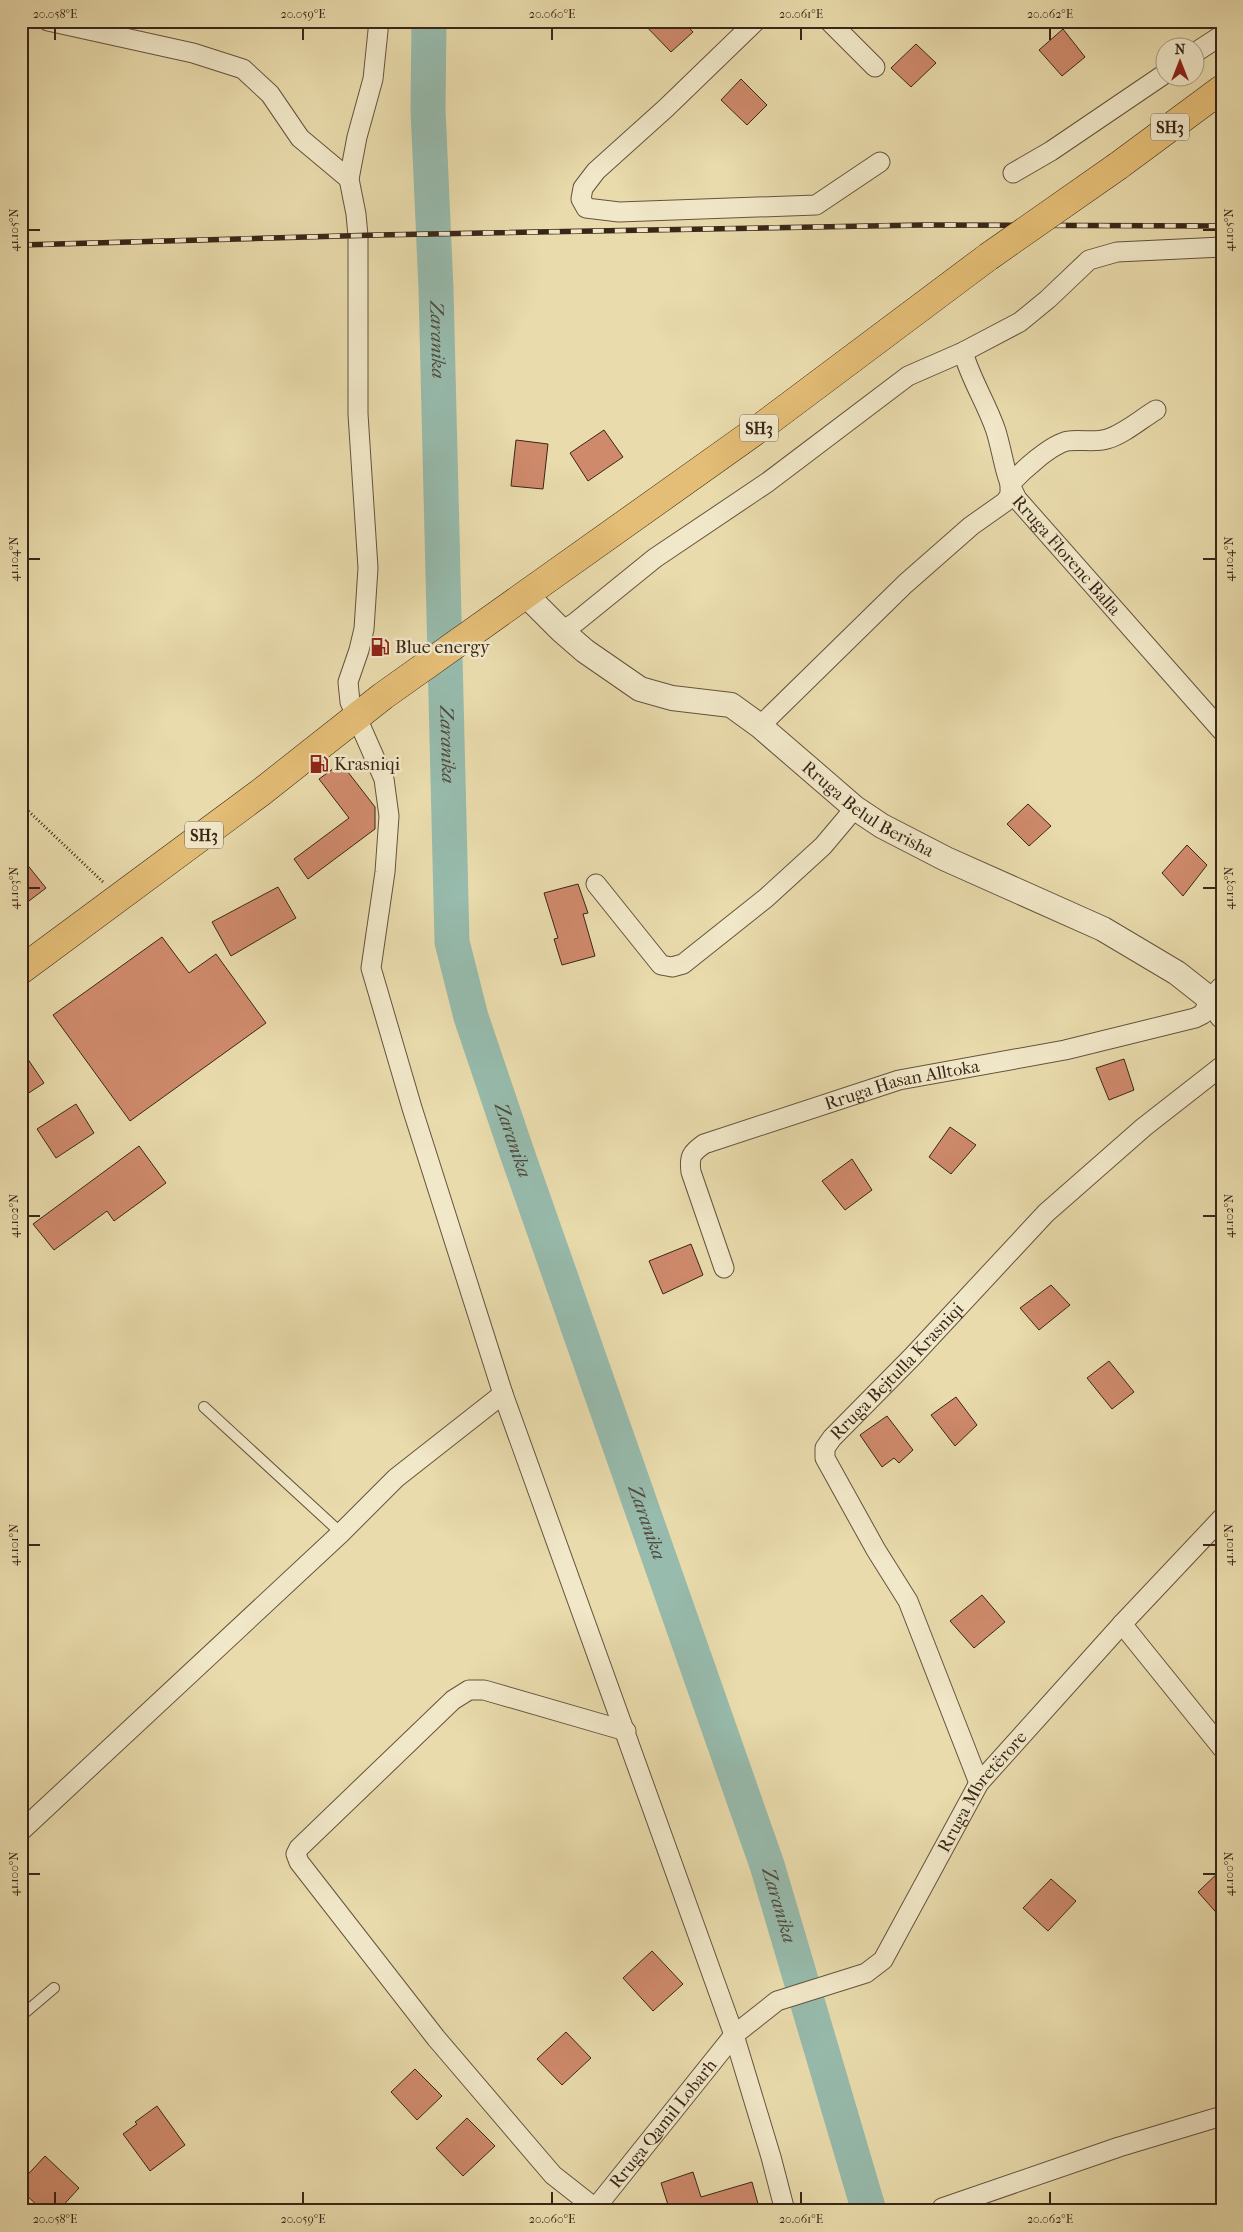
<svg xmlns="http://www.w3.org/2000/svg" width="1243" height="2232" viewBox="0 0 1243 2232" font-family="'IM FELL French Canon',serif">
<rect width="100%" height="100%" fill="#e9dbac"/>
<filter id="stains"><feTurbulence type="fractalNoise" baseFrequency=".004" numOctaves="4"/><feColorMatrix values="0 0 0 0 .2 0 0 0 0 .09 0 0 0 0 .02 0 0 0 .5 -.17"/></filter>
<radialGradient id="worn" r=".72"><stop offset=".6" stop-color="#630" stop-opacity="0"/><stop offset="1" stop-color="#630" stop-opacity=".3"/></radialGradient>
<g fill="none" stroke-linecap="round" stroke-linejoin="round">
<path stroke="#97bbad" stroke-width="35" id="s1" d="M 429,21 L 428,109 L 436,289 L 452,942 L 471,1017 L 516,1150 L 767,1865 L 869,2211"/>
</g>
<path fill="#cf8a6c" stroke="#392618" d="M 641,21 L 683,21 L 693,32 L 671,52 Z
M 1063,29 L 1085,57 L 1062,76 L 1039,50 Z
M 916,44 L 936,63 L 911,87 L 891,68 Z
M 741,79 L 767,105 L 747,125 L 721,100 Z
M 604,430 L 623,457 L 588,481 L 570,453 Z
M 516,440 L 548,444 L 543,489 L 511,486 Z
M 341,763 L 375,807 L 375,829 L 308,879 L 294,859 L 349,818 L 319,779 Z
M 1028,804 L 1051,826 L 1029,846 L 1007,824 Z
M 1187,845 L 1207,865 L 1183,896 L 1162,873 Z
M 21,857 L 46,888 L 21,907 Z
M 578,884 L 588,913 L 583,914 L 595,956 L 562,965 L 554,939 L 558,938 L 544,893 Z
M 278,887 L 296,918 L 231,956 L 212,922 Z
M 162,937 L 189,973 L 216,954 L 266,1023 L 130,1121 L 53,1015 Z
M 21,1049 L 44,1083 L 21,1098 Z
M 1124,1059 L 1134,1090 L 1109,1100 L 1096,1068 Z
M 76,1104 L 94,1133 L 56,1158 L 37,1129 Z
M 950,1127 L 976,1145 L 951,1174 L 929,1157 Z
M 139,1146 L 166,1183 L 114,1221 L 107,1211 L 54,1250 L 33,1224 Z
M 852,1159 L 872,1190 L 845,1210 L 822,1181 Z
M 691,1244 L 703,1275 L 663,1294 L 649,1261 Z
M 1051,1285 L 1070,1305 L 1039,1330 L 1020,1308 Z
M 1109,1361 L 1134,1392 L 1112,1409 L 1087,1378 Z
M 956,1397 L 977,1425 L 955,1446 L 931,1415 Z
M 887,1416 L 913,1450 L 899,1463 L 894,1458 L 882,1467 L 860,1435 Z
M 982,1595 L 1005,1622 L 974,1648 L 950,1621 Z
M 1222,1869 L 1222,1919 L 1198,1892 Z
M 1051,1879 L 1076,1901 L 1048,1931 L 1023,1908 Z
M 652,1951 L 683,1984 L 653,2011 L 623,1978 Z
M 566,2032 L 591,2058 L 562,2085 L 537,2059 Z
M 415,2069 L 442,2096 L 417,2120 L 391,2092 Z
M 157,2106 L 185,2145 L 150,2171 L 123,2134 L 137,2124 L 135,2122 Z
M 467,2118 L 495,2146 L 463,2176 L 436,2148 Z
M 45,2156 L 79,2188 L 58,2211 L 43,2211 L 21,2190 L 21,2182 Z
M 693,2172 L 701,2197 L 752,2182 L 760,2211 L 670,2211 L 661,2183 Z"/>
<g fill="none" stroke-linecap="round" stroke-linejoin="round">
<g stroke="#65533d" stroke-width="12">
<path id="service" d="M 204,1407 L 341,1533
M 21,2016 L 54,1988"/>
</g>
<g stroke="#65533d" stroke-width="21">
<g id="minor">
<path d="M 48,21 L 193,53 L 243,69 L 270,94 L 300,138 L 349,179"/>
<path d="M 379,21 L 373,79 L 357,137 L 349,179 L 356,214 L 358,236 L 358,414 L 368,568 L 364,629 L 359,650 L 348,682 L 350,702 L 384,779 L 389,816 L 385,872 L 371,968 L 412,1108 L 503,1394 L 734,2035 L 771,2157 L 785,2211"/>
<path d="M 756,21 L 666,108 L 596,171 L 583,188 L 581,199 L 586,208 L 619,212 L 816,205 L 880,162"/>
<path d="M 829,21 L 875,67"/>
<path d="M 1196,52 L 1222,35"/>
<path d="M 1013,173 L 1051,151 L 1166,73"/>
<path id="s2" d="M 963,352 C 971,380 987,404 996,431 C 1003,454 1005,478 1017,499 L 1222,731"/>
<path d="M 562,631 L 576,622 L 655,558 L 768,482 L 908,376 L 963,352 L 1020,322 L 1048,299 L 1089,260 L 1117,252 L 1222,247"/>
<path d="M 760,726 L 905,584 L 971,526 L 1005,502 L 1010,495 L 1010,484 C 1022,471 1051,444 1068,441 C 1081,439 1094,443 1107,439 C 1124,434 1141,419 1156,410"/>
<path d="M 596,884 L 661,965 L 672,967 L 683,964 L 766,898 L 823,846 L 855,808"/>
<path id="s3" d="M 724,1268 L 691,1172 C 689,1157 691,1153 704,1144 L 899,1080 L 1065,1050 L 1195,1018 L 1203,1014 L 1210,999 L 1222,986"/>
<path d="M 1122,1624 L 1222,1748"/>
<path id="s4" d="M 979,1783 L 908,1601 L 876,1550 L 825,1458 L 825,1448 L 832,1438 L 912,1357 L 1046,1213 L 1144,1127 L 1222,1066"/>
<path d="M 21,1831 L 341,1533 L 396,1478 L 503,1394"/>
<path d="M 595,2208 L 553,2175 L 436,2038 L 299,1862 L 296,1854 L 299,1848 L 453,1700 L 469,1690 L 484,1690 L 626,1731"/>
<path d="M 942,2208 L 1119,2147 L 1222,2116"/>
<path id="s5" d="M 593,2211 L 734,2035 L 777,2001 L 866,1973 L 883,1960 L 979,1783 L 1122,1624 L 1222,1518"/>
</g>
</g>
<g stroke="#65533d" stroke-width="26">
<g id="tertiary">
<path id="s6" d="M 525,594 L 562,631 L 585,651 L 640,689 L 672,698 L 731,705 L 760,726 L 855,808 L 882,826 L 946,859 L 1103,929 L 1177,973 L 1210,999 L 1222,1016"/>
</g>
</g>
<g stroke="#392618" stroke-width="29">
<path id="primary" d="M 1118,166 L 1222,89
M 21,970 L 260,793 L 383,696 L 761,427 L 988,257"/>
</g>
<path stroke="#392618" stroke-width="3" stroke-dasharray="1 2.5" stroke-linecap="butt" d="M 21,804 L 103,882"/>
<use href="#service" stroke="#f1e8c9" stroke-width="10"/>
<use href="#minor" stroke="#f1e8c9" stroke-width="19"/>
<use href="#tertiary" stroke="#f1e8c9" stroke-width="24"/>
<use href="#primary" stroke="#e4be76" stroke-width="28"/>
<g stroke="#392618" stroke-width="5.5">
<path id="rail" d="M 21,245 L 377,235 L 922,225 L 1222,226"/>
</g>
<use href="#rail" stroke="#f1e8c9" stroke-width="4" stroke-dasharray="11" stroke-linecap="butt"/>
<g stroke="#392618" stroke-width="29" stroke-linecap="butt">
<path id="primary-bridge" d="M 988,257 L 1118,166"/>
</g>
<use href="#primary-bridge" stroke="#e4be76" stroke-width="28"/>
</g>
<path fill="none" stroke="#392618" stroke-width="2" d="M 55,28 L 55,40M 303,28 L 303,40M 552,28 L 552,40M 801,28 L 801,40M 1050,28 L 1050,40M 28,230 L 40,230M 1203,230 L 1216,230M 28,559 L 40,559M 1203,559 L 1216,559M 28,888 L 40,888M 1203,888 L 1216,888M 28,1216 L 40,1216M 1203,1216 L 1216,1216M 28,1545 L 40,1545M 1203,1545 L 1216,1545M 28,1874 L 40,1874M 1203,1874 L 1216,1874M 55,2192 L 55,2204M 303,2192 L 303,2204M 552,2192 L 552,2204M 801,2192 L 801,2204M 1050,2192 L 1050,2204"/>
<defs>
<g id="fuel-bare" transform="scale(1.5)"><path d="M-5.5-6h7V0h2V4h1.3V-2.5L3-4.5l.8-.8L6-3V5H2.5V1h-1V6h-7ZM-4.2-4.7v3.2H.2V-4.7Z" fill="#8f2418" stroke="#f1e8c9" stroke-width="2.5" paint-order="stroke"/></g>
</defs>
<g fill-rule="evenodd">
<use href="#fuel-bare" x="380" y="647"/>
<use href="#fuel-bare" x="319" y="764"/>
</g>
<g text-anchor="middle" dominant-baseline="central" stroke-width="5" stroke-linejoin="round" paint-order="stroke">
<g fill="#f1e8c9" stroke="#70604d" stroke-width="1">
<rect x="1151" y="113.5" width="38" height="27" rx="4"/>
<rect x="740" y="414.5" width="38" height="27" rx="4"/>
<rect x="185" y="821.5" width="38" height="27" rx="4"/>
</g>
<g font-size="16" font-weight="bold" fill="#392618">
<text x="1170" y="127">SH3</text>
<text x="759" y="428">SH3</text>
<text x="204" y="835">SH3</text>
</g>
<g font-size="18" fill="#392618" stroke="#f1e8c9">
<text stroke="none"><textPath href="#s2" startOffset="232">Rruga Florenc Balla</textPath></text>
<text stroke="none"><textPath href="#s6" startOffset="415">Rruga Belul Berisha</textPath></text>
<text stroke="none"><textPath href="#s3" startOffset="342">Rruga Hasan Alltoka</textPath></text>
<text stroke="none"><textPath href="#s4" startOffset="476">Rruga Bejtulla Krasniqi</textPath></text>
<text stroke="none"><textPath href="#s5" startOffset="591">Rruga Mbretërore</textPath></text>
<text stroke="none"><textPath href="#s5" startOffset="112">Rruga Qamil Lobarh</textPath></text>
</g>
<g font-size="18" fill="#392618" stroke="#f1e8c9" text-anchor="start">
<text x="395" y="647">Blue energy</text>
<text x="334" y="764">Krasniqi</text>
</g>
<g font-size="19" font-style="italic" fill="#504b3d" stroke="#f1e8c9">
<text stroke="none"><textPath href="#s1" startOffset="319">Zaranika</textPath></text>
<text stroke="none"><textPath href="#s1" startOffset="724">Zaranika</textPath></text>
<text stroke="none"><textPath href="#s1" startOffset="1129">Zaranika</textPath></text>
<text stroke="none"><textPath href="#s1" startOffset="1534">Zaranika</textPath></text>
<text stroke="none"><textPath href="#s1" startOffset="1939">Zaranika</textPath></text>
</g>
</g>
<rect width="1243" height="2232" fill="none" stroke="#e9dbac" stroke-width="55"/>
<g transform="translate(1180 62)"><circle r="24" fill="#f1e8c9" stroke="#a79a82"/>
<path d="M0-4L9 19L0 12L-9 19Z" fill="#8f2418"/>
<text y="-8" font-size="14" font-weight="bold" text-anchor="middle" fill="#392618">N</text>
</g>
<rect x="28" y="28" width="1188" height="2176" fill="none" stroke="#392618" stroke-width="2"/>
<g font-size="12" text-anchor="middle" fill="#392618">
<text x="55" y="18">20.058°E</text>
<text x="303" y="18">20.059°E</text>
<text x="552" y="18">20.060°E</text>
<text x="801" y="18">20.061°E</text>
<text x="1050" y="18">20.062°E</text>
<text transform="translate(14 230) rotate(-90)" y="4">41.105°N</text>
<text transform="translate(1229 230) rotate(-90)" y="4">41.105°N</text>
<text transform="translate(14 559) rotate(-90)" y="4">41.104°N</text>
<text transform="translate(1229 559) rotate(-90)" y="4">41.104°N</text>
<text transform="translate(14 888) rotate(-90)" y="4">41.103°N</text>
<text transform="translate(1229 888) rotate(-90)" y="4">41.103°N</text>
<text transform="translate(14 1216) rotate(-90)" y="4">41.102°N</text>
<text transform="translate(1229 1216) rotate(-90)" y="4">41.102°N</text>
<text transform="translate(14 1545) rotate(-90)" y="4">41.101°N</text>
<text transform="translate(1229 1545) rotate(-90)" y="4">41.101°N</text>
<text transform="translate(14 1874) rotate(-90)" y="4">41.100°N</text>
<text transform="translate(1229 1874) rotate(-90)" y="4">41.100°N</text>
<text x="55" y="2223">20.058°E</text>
<text x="303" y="2223">20.059°E</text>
<text x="552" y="2223">20.060°E</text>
<text x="801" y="2223">20.061°E</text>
<text x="1050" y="2223">20.062°E</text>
</g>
<rect width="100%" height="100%" filter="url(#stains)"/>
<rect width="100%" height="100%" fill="url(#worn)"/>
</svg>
